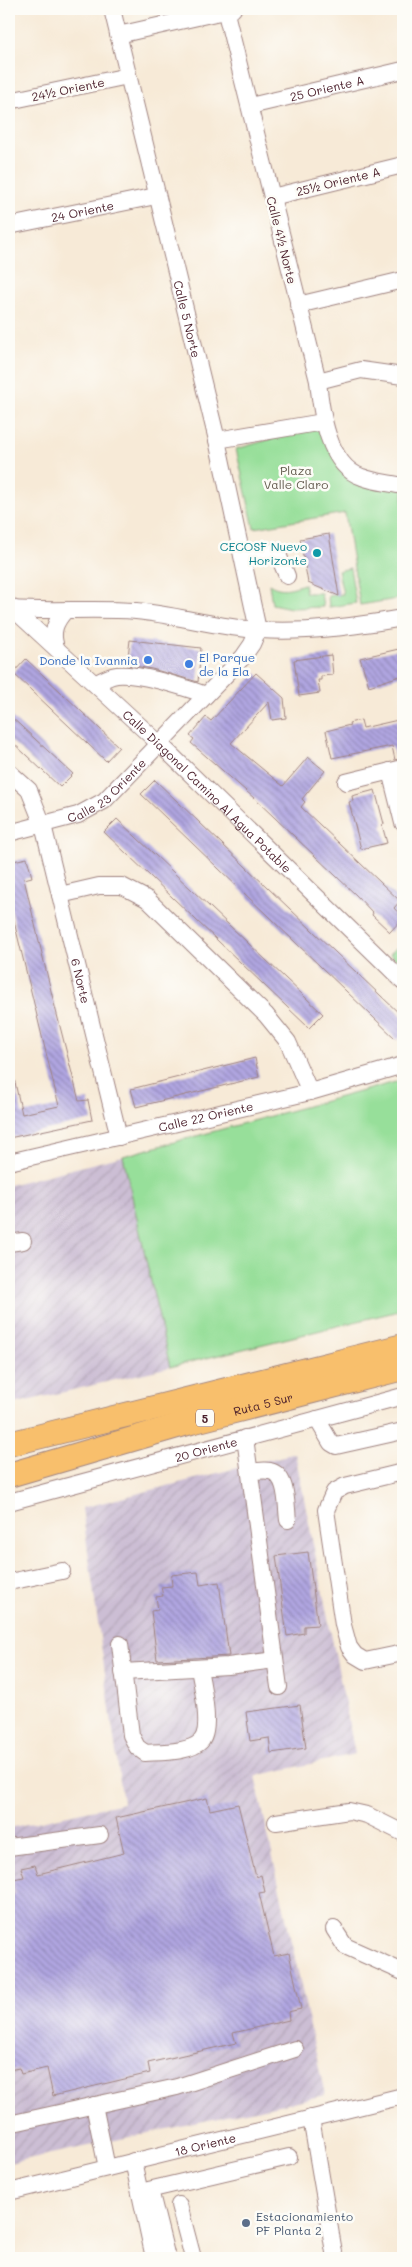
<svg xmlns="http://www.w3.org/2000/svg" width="412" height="2267" viewBox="0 0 412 2267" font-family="Mali,sans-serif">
<defs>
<pattern id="industrial-furrows" width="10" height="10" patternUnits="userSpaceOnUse" patternTransform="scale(1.25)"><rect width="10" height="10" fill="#ccbed4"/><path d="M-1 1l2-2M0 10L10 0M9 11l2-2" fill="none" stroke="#b1a3b6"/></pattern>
<pattern id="building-back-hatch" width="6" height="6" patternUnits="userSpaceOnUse" patternTransform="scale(1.25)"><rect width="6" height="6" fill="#b0a6e1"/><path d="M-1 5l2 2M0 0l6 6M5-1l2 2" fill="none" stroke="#9187b7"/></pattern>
</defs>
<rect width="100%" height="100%" fill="#fdfcf7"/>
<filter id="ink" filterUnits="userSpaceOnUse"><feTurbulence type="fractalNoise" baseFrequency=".02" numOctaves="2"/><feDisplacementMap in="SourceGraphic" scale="10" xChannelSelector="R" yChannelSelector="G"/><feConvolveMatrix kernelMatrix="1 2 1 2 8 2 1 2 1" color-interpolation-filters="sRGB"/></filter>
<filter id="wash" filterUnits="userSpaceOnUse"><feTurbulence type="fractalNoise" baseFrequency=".0096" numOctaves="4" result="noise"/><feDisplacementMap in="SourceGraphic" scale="20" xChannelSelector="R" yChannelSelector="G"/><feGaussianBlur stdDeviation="1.12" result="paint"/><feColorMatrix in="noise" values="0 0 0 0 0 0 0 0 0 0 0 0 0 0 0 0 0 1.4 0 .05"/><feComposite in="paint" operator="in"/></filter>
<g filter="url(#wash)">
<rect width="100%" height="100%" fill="#f7ead7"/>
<path fill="url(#industrial-furrows)" d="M 123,1156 L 170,1367 L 9,1405 L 9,1185 Z
M 295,1453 L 355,1754 L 255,1776 L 325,2095 L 9,2163 L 9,1828 L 123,1803 L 82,1508 Z"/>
<path fill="#97df9a" stroke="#707f62" d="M 324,424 L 336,458 L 403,488 L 403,598 L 360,605 L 345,513 L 254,528 L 236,449 Z
M 350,568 L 356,603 L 329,607 L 328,596 L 343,594 L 338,571 Z
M 269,584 C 281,592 292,588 304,584 L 306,593 L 321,593 L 323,607 L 291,608 L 272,604 Z
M 403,941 L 403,967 L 390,954 Z
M 403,1080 L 403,1310 L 170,1367 L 123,1156 Z"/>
<g id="blocks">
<path fill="url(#building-back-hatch)" d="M 329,534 L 339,596 L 308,583 L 305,566 L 300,539 Z
M 130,640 L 201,648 L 198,682 L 152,669 L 127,665 Z
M 403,648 L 403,675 L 369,686 L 360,658 Z
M 331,655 L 333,675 L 321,676 L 321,680 L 318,680 L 320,693 L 299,696 L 294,660 Z
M 26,659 L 119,747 L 106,761 L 13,673 Z
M 256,673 L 284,698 L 286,718 L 272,720 L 269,702 L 231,743 L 283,786 L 308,757 L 325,771 L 302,799 L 305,802 L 301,807 L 400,901 L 394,908 L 403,918 L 390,932 L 372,915 L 373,913 L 356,895 L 254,798 L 191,743 L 194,739 L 190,736 L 206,717 L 211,721 Z
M 9,715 L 73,774 L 60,787 L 9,739 Z
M 361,720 L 363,728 L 398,720 L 403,742 L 403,758 L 395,760 L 392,746 L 332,758 L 326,731 L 350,725 L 349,723 Z
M 155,780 L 403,1017 L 403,1034 L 397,1040 L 141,794 Z
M 375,790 L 384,824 L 382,825 L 387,843 L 361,849 L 349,802 L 353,801 L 352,796 Z
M 117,819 L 323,1014 L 309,1028 L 104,832 Z
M 27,858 L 32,877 L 24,879 L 52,995 L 79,1101 L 88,1100 L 92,1120 L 9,1138 L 9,1079 L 14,1078 L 22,1114 L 59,1106 L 9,901 L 9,862 Z
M 255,1058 L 259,1077 L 136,1107 L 131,1089 Z
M 308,1552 L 318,1625 L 304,1626 L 304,1633 L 287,1636 L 276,1556 Z
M 198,1572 L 200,1585 L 219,1582 L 229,1656 L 157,1660 L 151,1611 L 158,1610 L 156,1597 L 163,1596 L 161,1587 L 172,1586 L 171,1575 Z
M 300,1705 L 306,1748 L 271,1753 L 269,1738 L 250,1741 L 246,1712 Z
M 207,1798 L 210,1810 L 238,1804 L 256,1877 L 261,1875 L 265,1892 L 259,1893 L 274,1956 L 289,1953 L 301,2009 L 288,2012 L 289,2020 L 233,2033 L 236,2043 L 148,2063 L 150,2073 L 53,2096 L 47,2068 L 21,2074 L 19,2068 L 9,2070 L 9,1896 L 16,1894 L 13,1879 L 24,1877 L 21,1868 L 35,1865 L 38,1874 L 124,1853 L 116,1818 Z"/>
</g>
</g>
<g filter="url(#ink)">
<use href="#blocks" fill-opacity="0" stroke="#a08481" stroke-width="1"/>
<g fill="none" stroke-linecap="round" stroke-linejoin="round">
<g stroke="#a08481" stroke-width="18">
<g id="minor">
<path id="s1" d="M 112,9 L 217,440 L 258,630"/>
<path d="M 225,9 L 318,381 C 321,411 328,466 362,477 C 375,482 390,483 403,486"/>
<path d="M 118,35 L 233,9"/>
<path d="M 9,101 L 128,76"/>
<path id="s2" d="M 250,106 L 403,70"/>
<path d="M 272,197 L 403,165"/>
<path id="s3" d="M 9,226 L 156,196"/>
<path d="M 298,305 L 403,280"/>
<path d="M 318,381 L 361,370 L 403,376"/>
<path d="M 217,440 L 323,422"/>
<path d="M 242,555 L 257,551 L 277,552 L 287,576"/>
<path id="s4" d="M 9,605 L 164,748 L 403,981"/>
<path d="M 11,609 C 52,612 94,608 136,611 C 178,615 218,628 260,630 C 308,633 355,626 403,618"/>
<path d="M 56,647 C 51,632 55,622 65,611"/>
<path d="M 95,684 C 102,680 109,676 117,675 C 141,673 183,687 206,695"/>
<path d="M 390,771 L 403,823"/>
<path id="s5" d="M 9,772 L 29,790 L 43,825 L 119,1137"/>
<path d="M 346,782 L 403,768"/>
<path id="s6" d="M 9,833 L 78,815 L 104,801 L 243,657 L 252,644 L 258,630"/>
<path d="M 60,895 L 99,886 L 122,886 L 147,899 L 266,1015 L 288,1042 L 310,1092"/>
<path id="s7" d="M 9,1162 L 310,1092 L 403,1065"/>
<path d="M 9,1243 L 23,1241"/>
<path d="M 317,1419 L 331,1443 L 336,1446 L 403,1431"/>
<path d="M 245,1438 L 279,1687"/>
<path d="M 250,1472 C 256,1471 264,1470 270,1471 C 288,1475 286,1506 288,1520"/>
<path d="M 403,1472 L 345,1486 L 334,1492 L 326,1510 L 343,1625 L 349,1647 L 355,1655 L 365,1661 L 403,1653"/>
<path id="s8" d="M 9,1502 L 403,1396"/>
<path d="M 9,1582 L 62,1571"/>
<path d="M 120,1644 L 131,1735 L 137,1747 L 145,1753 C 160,1752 190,1753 201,1741 C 212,1729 202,1684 199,1669"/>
<path d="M 123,1672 L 228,1666 L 275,1660"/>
<path d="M 276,1822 L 349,1811 L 367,1815 L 403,1833"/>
<path d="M 9,1847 L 100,1835"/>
<path d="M 334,1929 L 345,1946 L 403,1972"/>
<path d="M 94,2105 L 107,2168"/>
<path d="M 311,2118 L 335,2258"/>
<path d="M 9,2124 L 177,2087 L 295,2049"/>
<path d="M 133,2161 L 154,2258"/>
<path d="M 150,2190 L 167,2258"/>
<path id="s9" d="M 9,2192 L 403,2096"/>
<path d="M 140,2192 L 289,2157"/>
<path d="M 179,2205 L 193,2258"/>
</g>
</g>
<g stroke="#a08481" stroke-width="26">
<g id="highway">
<path d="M 9,1444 L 403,1346"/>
<path id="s10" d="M 9,1475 L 191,1422 L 403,1368"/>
</g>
</g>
<use href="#minor" stroke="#fff" stroke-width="16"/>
<use href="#highway" stroke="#f8bf6c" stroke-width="24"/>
</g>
</g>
<circle fill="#0f9aa8" stroke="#fdfcf7" stroke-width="2" cx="317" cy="553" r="5"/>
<g fill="#3f7fe0" stroke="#fdfcf7" stroke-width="2">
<circle cx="148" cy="660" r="5"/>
<circle cx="189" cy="664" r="5"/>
</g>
<circle fill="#5c6f8a" stroke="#fdfcf7" stroke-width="2" cx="246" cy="2223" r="5"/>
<g text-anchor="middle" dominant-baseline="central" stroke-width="5" stroke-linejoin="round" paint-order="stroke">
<rect fill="#fdfcf7" stroke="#806168" stroke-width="1" x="196" y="1409.5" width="18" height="17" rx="4"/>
<g font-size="11" font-weight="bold" fill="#4a1f2b">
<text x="205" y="1418">5</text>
</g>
<g font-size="12" fill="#4a1f2b" stroke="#fdfcf7">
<text stroke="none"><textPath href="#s2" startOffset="79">25 Oriente A</textPath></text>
<text transform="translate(68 89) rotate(-12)">24½ Oriente</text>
<text transform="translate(338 181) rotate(-14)">25½ Oriente A</text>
<text stroke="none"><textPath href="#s3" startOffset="75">24 Oriente</textPath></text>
<text transform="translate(282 240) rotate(76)">Calle 4½ Norte</text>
<text stroke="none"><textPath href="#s1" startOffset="319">Calle 5 Norte</textPath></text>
<text stroke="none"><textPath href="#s6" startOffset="109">Calle 23 Oriente</textPath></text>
<text stroke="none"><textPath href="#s4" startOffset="272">Calle Diagonal Camino Al Agua Potable</textPath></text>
<text stroke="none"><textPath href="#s5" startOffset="225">6 Norte</textPath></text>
<text stroke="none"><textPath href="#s7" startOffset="202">Calle 22 Oriente</textPath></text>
<text stroke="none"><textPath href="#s10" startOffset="264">Ruta 5 Sur</textPath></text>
<text stroke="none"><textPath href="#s8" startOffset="204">20 Oriente</textPath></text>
<text stroke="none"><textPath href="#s9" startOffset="202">18 Oriente</textPath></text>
</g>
<g font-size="12" fill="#61594c" stroke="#fdfcf7">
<text x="296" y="470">Plaza<tspan x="296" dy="14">Valle Claro</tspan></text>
</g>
<g font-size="12" fill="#0d838f" stroke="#fdfcf7" text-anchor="end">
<text x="307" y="546">CECOSF Nuevo<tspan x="307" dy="14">Horizonte</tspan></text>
</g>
<g font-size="12" fill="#366cbe" stroke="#fdfcf7" text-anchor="start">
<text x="199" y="657">El Parque<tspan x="199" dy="14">de la Ela</tspan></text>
<text x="138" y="660" text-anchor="end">Donde la Ivannia</text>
</g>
<g font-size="12" fill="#4e5e75" stroke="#fdfcf7" text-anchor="start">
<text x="256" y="2216">Estacionamiento<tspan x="256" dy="14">PF Planta 2</tspan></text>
</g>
</g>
<rect width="412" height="2267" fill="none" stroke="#fdfcf7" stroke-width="30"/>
</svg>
